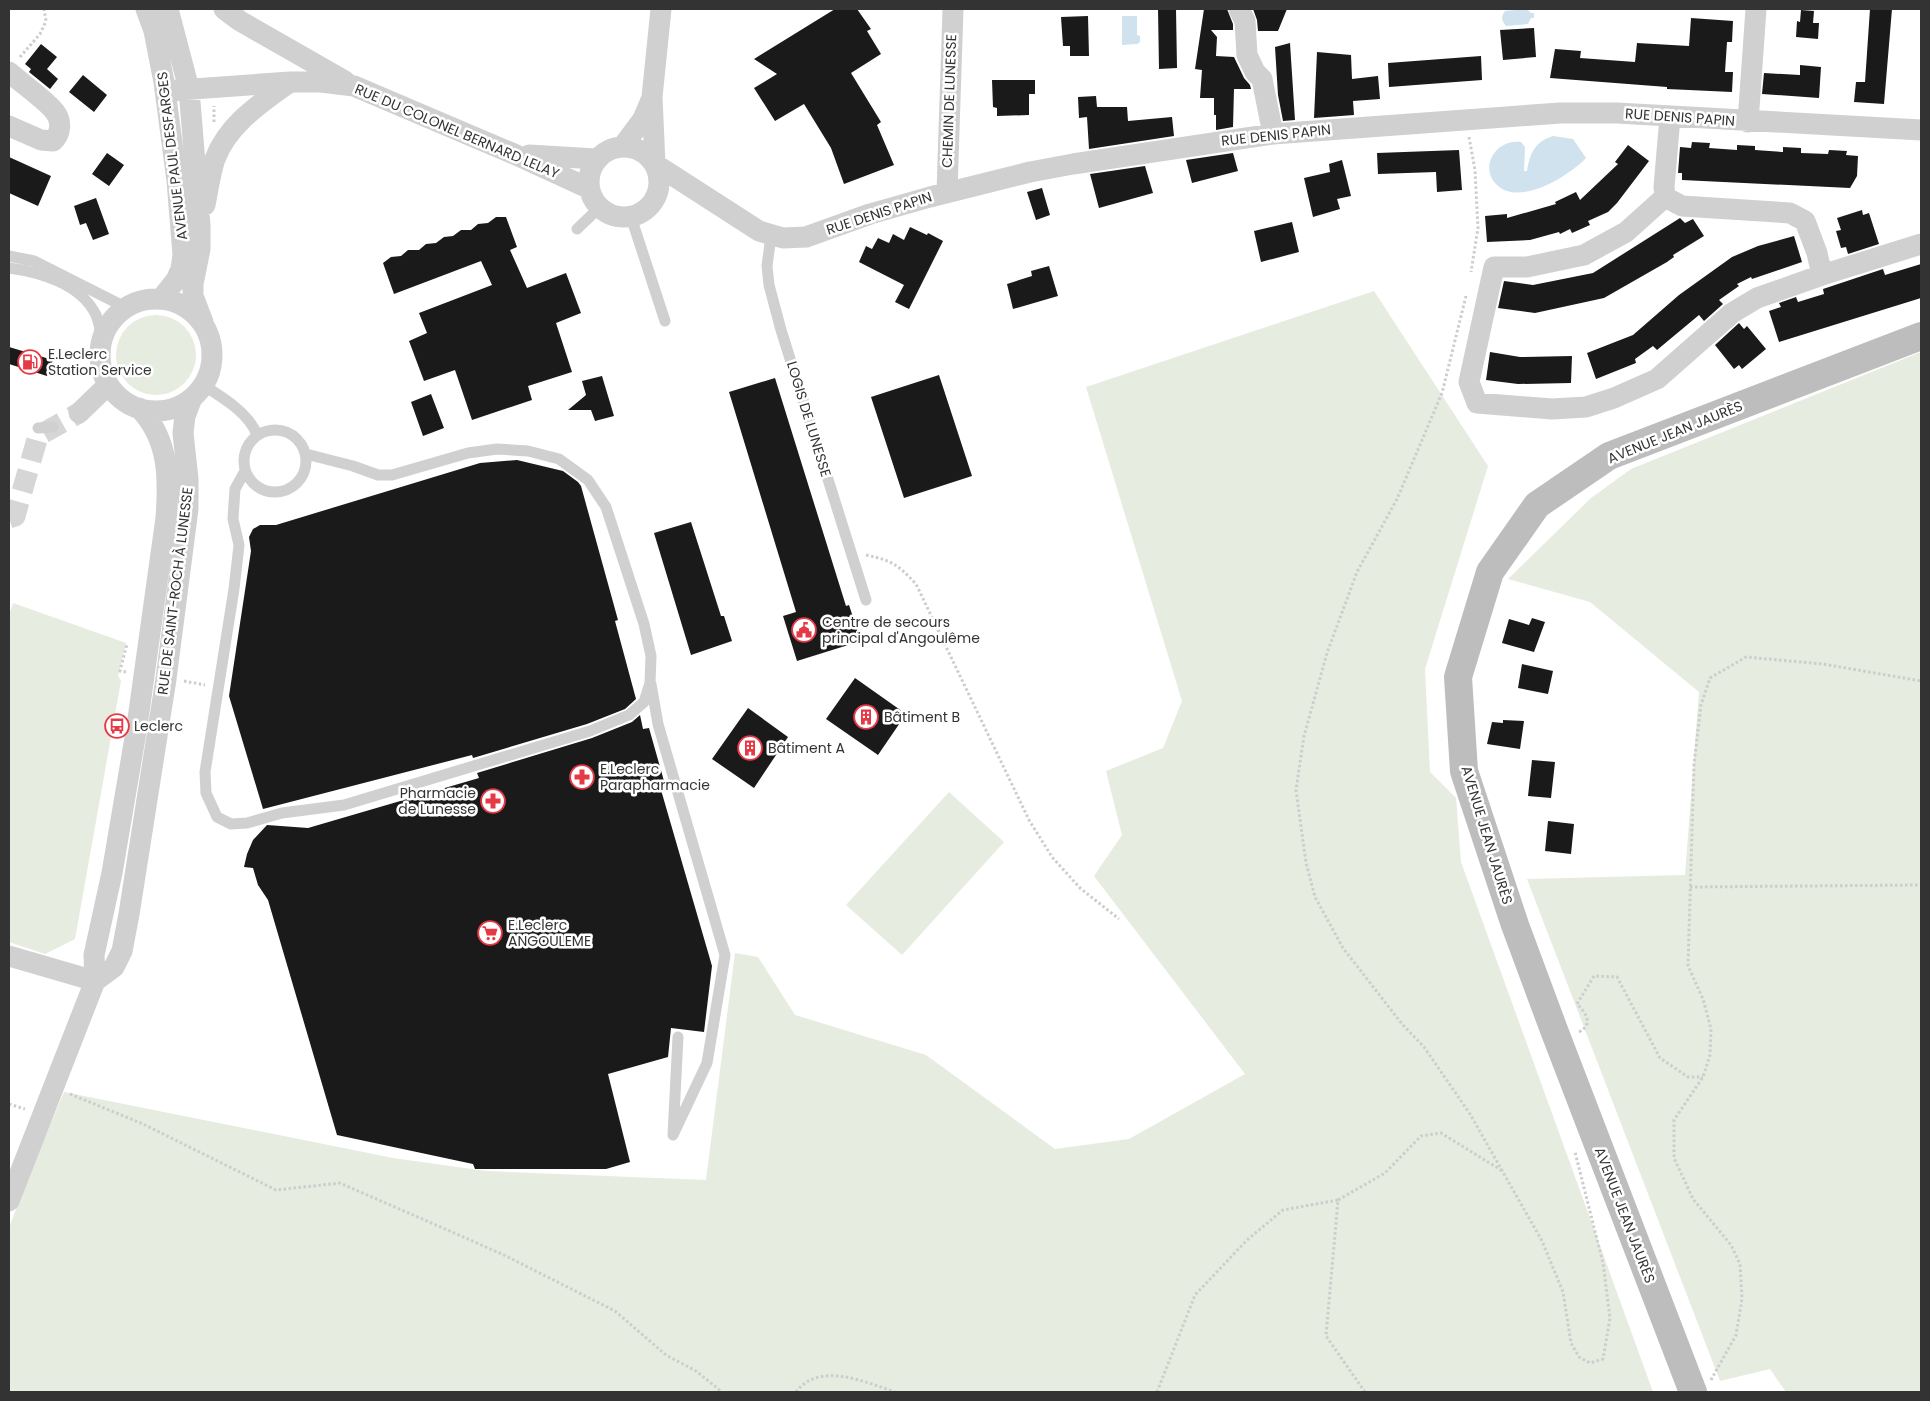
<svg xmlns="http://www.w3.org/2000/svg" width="1930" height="1401" viewBox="0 0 1930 1401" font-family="Poppins,sans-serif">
<rect width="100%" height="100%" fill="#fff"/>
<path fill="#e6ecdf" d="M 1374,291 L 1488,466 L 1425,669 L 1430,772 L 1456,798 L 1461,862 L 1653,1392 L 9,1392 L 9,1228 L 28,1177 L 64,1092 L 393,1158 L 486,1171 L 706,1180 L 735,953 L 758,957 L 795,1015 L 926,1055 L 1055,1149 L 1129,1139 L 1245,1074 L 1094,876 L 1122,835 L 1106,771 L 1163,748 L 1182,701 L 1086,387 Z
M116 355a40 40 0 1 1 80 0a40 40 0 1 1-80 0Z
M 1921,352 L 1921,1392 L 1786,1392 L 1770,1369 L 1720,1381 L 1527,879 L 1685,875 L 1699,692 L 1590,602 L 1508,579 L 1591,498 L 1631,469 Z
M 13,603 L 126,643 L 118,676 L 121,681 L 75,939 L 45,954 L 9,942 L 9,615 Z
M 949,792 L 1004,842 L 902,955 L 846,905 Z"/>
<path fill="#cfe2ee" d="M 1527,9 L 1531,13 L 1534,13 L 1534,18 L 1531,18 L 1528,24 L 1506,26 C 1501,20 1501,17 1505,11 Z
M 1122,16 L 1137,16 L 1137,35 L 1140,36 L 1140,42 L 1137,44 L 1122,45 Z
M 1553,136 L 1573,139 L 1586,158 C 1569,176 1519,207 1497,185 C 1478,167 1497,138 1521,142 L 1525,147 L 1524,171 L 1527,171 C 1530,154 1534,142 1553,136 Z"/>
<path fill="#1a1a1a" d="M 835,9 L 857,9 L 871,29 L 867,31 L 881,54 L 851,73 L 881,122 L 877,125 L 894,165 L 844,184 L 831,148 L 804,104 L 775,121 L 754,88 L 777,74 L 754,59 Z
M 1158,9 L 1176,9 L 1177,68 L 1159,69 Z
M 1204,9 L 1227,9 L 1233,24 L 1233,30 L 1211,30 L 1217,37 L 1216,56 L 1234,57 L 1244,78 L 1250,85 L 1251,89 L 1234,89 L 1233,127 L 1216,130 L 1216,115 L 1214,115 L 1214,98 L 1200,98 L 1202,70 L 1195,69 Z
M 1253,9 L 1287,9 L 1278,31 L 1258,31 L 1257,20 Z
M 1870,9 L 1892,9 L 1884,104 L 1854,102 L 1856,82 L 1865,82 Z
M 1801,10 L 1814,11 L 1813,23 L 1819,23 L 1818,39 L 1796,37 L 1797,21 L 1800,22 Z
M 1088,16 L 1089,56 L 1070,56 L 1070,46 L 1063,46 L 1061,17 Z
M 1691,18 L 1733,21 L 1732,42 L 1727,42 L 1725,72 L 1733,72 L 1732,92 L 1667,89 L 1667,87 L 1550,78 L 1555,49 L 1581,51 L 1580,58 L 1635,62 L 1637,43 L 1689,46 Z
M 1534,28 L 1536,57 L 1503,60 L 1500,30 Z
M 1290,43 L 1295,120 L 1283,121 L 1278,95 L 1275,47 Z
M 41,44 L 57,57 L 47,69 L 58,79 L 50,89 L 29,72 L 31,69 L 25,64 Z
M 1317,52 L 1351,55 L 1352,79 L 1378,76 L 1380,99 L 1353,101 L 1354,115 L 1314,118 Z
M 1481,56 L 1482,80 L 1389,87 L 1388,63 Z
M 1800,65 L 1821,67 L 1819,98 L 1762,94 L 1764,73 L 1800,75 Z
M 83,75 L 107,95 L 94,112 L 69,92 Z
M 992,80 L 1035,80 L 1035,94 L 1029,94 L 1029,115 L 997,116 L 997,108 L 993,107 Z
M 1096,96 L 1097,107 L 1127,107 L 1128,121 L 1172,117 L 1174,136 L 1089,149 L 1087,117 L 1079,118 L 1078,97 Z
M 1692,142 L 1710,143 L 1709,148 L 1737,150 L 1737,145 L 1755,146 L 1755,150 L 1783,152 L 1783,147 L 1801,148 L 1801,153 L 1828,154 L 1829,150 L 1847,151 L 1846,155 L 1858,156 L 1857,176 L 1850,188 L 1682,180 L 1682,173 L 1678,173 L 1680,147 L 1691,148 Z
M 1628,145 L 1649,161 L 1617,203 L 1608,212 L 1588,221 L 1590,225 L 1572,233 L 1570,229 L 1560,234 L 1559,232 L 1530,240 L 1487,242 L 1485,216 L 1507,214 L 1507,218 L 1556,204 L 1555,202 L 1576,192 L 1580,200 L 1618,164 L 1615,162 Z
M 1459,150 L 1462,190 L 1437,192 L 1436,172 L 1378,174 L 1377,153 Z
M 107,153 L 124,165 L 109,186 L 92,174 Z
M 1233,153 L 1238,171 L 1192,183 L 1186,160 Z
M 9,157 L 51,176 L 38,206 L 9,193 Z
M 1342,160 L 1351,196 L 1337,199 L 1340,209 L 1313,217 L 1304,178 L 1330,172 L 1329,164 Z
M 1145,166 L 1153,193 L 1099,208 L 1090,174 Z
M 1042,188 L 1050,215 L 1036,220 L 1027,192 Z
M 96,198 L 109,234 L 93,240 L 86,223 L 80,225 L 74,206 Z
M 1862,210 L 1863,215 L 1869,213 L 1879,244 L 1848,254 L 1846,247 L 1841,248 L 1836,231 L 1841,230 L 1837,218 Z
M 496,217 L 506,217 L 517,247 L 510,250 L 527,288 L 566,273 L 581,313 L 556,323 L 572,372 L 528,386 L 532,400 L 472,420 L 455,370 L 424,381 L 409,341 L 427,333 L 419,313 L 492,285 L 481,261 L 394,294 L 383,263 L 391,257 L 401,256 L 408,250 L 419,250 L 426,244 L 436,243 L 444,237 L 453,236 L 461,230 L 471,230 L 478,224 L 488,223 Z
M 1680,218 L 1685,223 L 1693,219 L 1704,236 L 1673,255 L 1674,257 L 1667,262 L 1604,298 L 1535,313 L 1498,308 L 1504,281 L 1533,285 L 1593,273 Z
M 1292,222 L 1299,252 L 1261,262 L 1254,231 Z
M 910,227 L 927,235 L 928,233 L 943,241 L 909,309 L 895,302 L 904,285 L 859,262 L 866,246 L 872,249 L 878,238 L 889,243 L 893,234 L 904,240 Z
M 1794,236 L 1802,262 L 1752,279 L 1751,277 L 1737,284 L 1739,286 L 1719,300 L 1723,304 L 1704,321 L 1699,315 L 1657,350 L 1653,346 L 1635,359 L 1636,363 L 1596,379 L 1587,353 L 1633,335 L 1679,295 L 1732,257 L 1758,246 Z
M 1921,264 L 1921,298 L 1779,342 L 1769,311 L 1781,307 L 1779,303 L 1796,297 L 1798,302 L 1824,294 L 1823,289 L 1883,269 L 1885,275 Z
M 1049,266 L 1058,296 L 1013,309 L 1007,284 L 1032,276 L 1031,271 Z
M 1739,323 L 1744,329 L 1747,326 L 1766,349 L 1742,369 L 1739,365 L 1734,369 L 1715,345 Z
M 9,347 L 53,360 L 47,376 L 9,364 Z
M 1490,352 L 1520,357 L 1572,356 L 1571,383 L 1518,384 L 1486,380 Z
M 939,375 L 972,476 L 904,498 L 871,397 Z
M 602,376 L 614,416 L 595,421 L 591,410 L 568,410 L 586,395 L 582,381 Z
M 775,378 L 846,606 L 849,605 L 861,641 L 797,661 L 783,616 L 796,612 L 729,392 Z
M 431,394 L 444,428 L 423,436 L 411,402 Z
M 517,460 L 563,471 L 578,482 L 581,486 L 618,620 L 615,621 L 636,699 L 625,709 L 587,724 L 473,758 L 472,755 L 263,809 L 229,696 L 251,551 L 249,537 L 253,529 L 260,525 L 276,525 L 480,463 Z
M 691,522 L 721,616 L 724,616 L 732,641 L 691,655 L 654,533 Z
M 1532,618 L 1545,622 L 1534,652 L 1502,643 L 1509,619 L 1529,625 Z
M 1522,664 L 1553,671 L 1548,694 L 1518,688 Z
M 855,678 L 906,714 L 878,755 L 826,719 Z
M 748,708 L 788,737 L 754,788 L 712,759 Z
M 640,715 L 643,729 L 649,728 L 664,781 L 659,783 L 712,966 L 704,1032 L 671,1028 L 668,1057 L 608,1074 L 630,1162 L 606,1169 L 475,1169 L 473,1164 L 337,1135 L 268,900 L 258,885 L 253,868 L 244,867 L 247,854 L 253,840 L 267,825 L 308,828 L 479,778 L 477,773 L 592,738 L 632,722 Z
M 1503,720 L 1524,721 L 1520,749 L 1487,744 L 1492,722 L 1503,723 Z
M 1532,760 L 1555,762 L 1551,798 L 1528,796 Z
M 1548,821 L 1574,824 L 1571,854 L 1545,851 Z"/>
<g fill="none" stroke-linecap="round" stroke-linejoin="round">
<path stroke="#d6d6d6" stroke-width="21" stroke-dasharray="21 11" stroke-linecap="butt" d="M 9,518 L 15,516 L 38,436 L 79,413"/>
<path stroke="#cdcdcd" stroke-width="3" stroke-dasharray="2.5 2.5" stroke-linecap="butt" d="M 20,57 L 40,34 L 46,21 L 44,9
M 214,122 L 214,106
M 1469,137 L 1475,170 L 1478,228 L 1471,272
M 1466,296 L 1442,393 L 1397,499 L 1357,572 L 1327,653 L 1304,736 L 1296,790 L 1306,863 L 1315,897 L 1343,948 L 1402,1024 L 1424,1047 L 1470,1114 L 1542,1241 L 1563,1292 L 1571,1343 L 1579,1357 L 1590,1363 L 1603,1359 L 1610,1318 L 1603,1263 L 1575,1152
M 866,555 C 893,561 897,564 916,584 L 1029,820 L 1052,857 L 1080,888 L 1119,919
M 126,672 L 120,671 L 127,644
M 184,681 L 205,685
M 1690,887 L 1921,885
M 1579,1032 C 1594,1024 1586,1013 1577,1004 L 1594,976 L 1617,977 L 1660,1058 L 1688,1077 L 1703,1077
M 70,1094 L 143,1124 L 276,1190 L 340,1183 L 502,1254 L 615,1311 L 666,1355 L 696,1371 L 722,1392
M 9,1104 L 25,1109
M 1711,1380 L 1736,1335 L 1742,1299 L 1740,1264 L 1731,1245 L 1693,1199 L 1674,1158 L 1674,1120 L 1703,1077 L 1710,1055 L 1711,1029 L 1703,999 L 1688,966 L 1694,764 L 1701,705 L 1710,678 L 1746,657 L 1823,664 L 1921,681
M 796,1392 C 819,1361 865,1382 895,1392
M 1157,1392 L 1195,1295 L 1247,1240 L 1283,1210 L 1338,1200
M 1365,1392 L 1326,1336 L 1338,1200 L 1385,1173 L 1421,1136 L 1441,1133 L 1504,1172"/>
<path stroke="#d0d0d0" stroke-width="11" d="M 631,217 L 665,321
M 577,229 L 599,208
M 771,236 L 767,266 L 769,285 L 781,330 L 866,600
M 9,256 L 34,261 L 125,307
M 9,268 C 40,272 81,284 96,315 C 99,322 100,330 102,338
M 203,385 C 222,397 249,413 257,435
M 38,428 L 53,427
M244 461a31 31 0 1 1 62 0a31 31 0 1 1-62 0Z
M 245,471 L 235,489 L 233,519 L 239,545 L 234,589 L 205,772 L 206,793 L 217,817 L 231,824 L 247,823 L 282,813 L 344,805 L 590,731 L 629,715 L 644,702 L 650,683 L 651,656 L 644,624 L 606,507 L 588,480 L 559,459 L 528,451 L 497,449 L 468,453 L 392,475 L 378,475 L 353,466 L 306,454
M 651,684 L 658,724 L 725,955 L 707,1063 L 673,1135 L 678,1037"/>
<path stroke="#d0d0d0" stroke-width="21" d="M 146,9 L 154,31 L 164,82 L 177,181 L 183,255 L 181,269 L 176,280 L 161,299
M 168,9 L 189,89 L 200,225 L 200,249 L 193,284 L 193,296 L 203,322
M 224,9 L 240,21 L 345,81
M 661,9 L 652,97 L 655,164 L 759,231 L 783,238 L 806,237 L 870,214 L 930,197 L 1030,172 L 1073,164 L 1273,134 L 1560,113 L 1617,113 L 1921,130
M 1239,9 L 1245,21 L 1247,55 L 1255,72 L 1262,79 L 1273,134
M 9,72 C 21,83 46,100 55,112 C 62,121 61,134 53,141 L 41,140 L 9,126
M 165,91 L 290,82 L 321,82 L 354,86 L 514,154 L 588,188
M 1670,117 L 1664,187 L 1665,197 L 1626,232 L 1584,255 L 1527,267 L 1494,267 L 1469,382 L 1477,403 L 1552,409 L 1586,407 L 1614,398 L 1657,379 L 1732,313 L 1757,298 L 1822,275 L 1921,244
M 1748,122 L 1756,9
M 623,146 L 643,119 L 651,100
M589 182a35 35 0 1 1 70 0a35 35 0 1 1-70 0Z
M 529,155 L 596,159
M 947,192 L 953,9
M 1665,197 L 1682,206 L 1790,213 L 1805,221 L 1817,253 L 1822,275
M 205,205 C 208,190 210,174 215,159 C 228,124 261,103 290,82
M100 355a56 56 0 1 1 112 0a56 56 0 1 1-112 0Z
M 79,413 L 108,385
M 9,956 L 95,981
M 95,981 L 114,967 L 122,951 L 129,914 L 166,679 L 188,509 L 188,479 L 183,433 L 185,416 L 192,398
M 9,1201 L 95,981 L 94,955 L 112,873 L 137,726 L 166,518 C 169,477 169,439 139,408"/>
<path stroke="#bdbdbd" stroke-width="28" d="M 1693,1392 L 1554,1030 L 1515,925 L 1464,771 L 1458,677 L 1490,572 L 1537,505 L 1609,456 L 1921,336"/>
</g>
<defs>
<g id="fuel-ring" transform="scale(1.25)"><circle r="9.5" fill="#fff" stroke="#e63946" stroke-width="1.5"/><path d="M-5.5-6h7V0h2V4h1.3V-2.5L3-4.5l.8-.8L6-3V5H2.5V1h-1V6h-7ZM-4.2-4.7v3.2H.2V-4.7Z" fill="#e63946"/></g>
<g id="civic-ring" transform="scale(1.25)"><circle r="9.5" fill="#fff" stroke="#e63946" stroke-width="1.5"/><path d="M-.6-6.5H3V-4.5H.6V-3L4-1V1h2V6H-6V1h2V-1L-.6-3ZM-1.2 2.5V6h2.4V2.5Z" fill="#e63946"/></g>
<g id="building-ring" transform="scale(1.25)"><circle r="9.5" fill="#fff" stroke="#e63946" stroke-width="1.5"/><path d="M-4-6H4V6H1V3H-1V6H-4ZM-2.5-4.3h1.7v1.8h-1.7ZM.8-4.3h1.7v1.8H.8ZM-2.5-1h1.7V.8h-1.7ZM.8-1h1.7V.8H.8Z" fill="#e63946"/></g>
<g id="bus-ring" transform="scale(1.25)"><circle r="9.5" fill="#fff" stroke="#e63946" stroke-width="1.5"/><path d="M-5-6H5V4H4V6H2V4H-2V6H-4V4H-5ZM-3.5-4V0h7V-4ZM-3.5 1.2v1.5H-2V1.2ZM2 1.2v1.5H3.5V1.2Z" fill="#e63946"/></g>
<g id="pharmacy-ring" transform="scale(1.25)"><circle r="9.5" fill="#fff" stroke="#e63946" stroke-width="1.5"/><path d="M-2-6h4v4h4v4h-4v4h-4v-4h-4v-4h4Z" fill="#e63946"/></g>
<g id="supermarket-ring" transform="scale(1.25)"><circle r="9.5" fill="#fff" stroke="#e63946" stroke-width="1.5"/><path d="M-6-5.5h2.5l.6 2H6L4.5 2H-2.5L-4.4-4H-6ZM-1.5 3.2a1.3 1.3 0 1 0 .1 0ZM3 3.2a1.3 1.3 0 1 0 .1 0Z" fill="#e63946"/></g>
</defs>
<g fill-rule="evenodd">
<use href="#fuel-ring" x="30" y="362"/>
<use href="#civic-ring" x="804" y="630"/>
<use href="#building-ring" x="866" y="717"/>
<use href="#bus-ring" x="117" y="726"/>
<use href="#building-ring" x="750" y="748"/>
<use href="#pharmacy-ring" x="582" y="777"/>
<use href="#pharmacy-ring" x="493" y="801"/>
<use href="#supermarket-ring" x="490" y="933"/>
</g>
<g text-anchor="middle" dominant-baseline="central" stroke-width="5" stroke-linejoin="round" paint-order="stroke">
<g font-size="14" fill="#333" stroke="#fff">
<text transform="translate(949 101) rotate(-88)">CHEMIN DE LUNESSE</text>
<text transform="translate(1680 117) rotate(4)">RUE DENIS PAPIN</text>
<text transform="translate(457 131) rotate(23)">RUE DU COLONEL BERNARD LELAY</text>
<text transform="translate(1276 135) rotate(-6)">RUE DENIS PAPIN</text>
<text transform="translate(172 156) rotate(-97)">AVENUE PAUL DESFARGES</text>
<text transform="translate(879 213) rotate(-18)">RUE DENIS PAPIN</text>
<text transform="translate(809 419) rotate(73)">LOGIS DE LUNESSE</text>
<text transform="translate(1675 432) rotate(-22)">AVENUE JEAN JAURÈS</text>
<text transform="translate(175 591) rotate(-83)">RUE DE SAINT-ROCH À LUNESSE</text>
<text transform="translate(1487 835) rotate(73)">AVENUE JEAN JAURÈS</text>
<text transform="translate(1625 1215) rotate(69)">AVENUE JEAN JAURÈS</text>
</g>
<g font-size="14" fill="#333" stroke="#fff" text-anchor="start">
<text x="48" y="354">E.Leclerc<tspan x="48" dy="16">Station Service</tspan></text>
<text x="822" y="622">Centre de secours<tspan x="822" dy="16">principal d'Angoulême</tspan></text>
<text x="884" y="717">Bâtiment B</text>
<text x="134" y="726">Leclerc</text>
<text x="768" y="748">Bâtiment A</text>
<text x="600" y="769">E.Leclerc<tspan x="600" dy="16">Parapharmacie</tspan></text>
<text x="476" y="793" text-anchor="end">Pharmacie<tspan x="476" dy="16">de Lunesse</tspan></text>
<text x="508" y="925">E.Leclerc<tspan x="508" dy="16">ANGOULEME</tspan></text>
</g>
</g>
<rect width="1930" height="1401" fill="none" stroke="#333333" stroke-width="20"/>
</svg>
